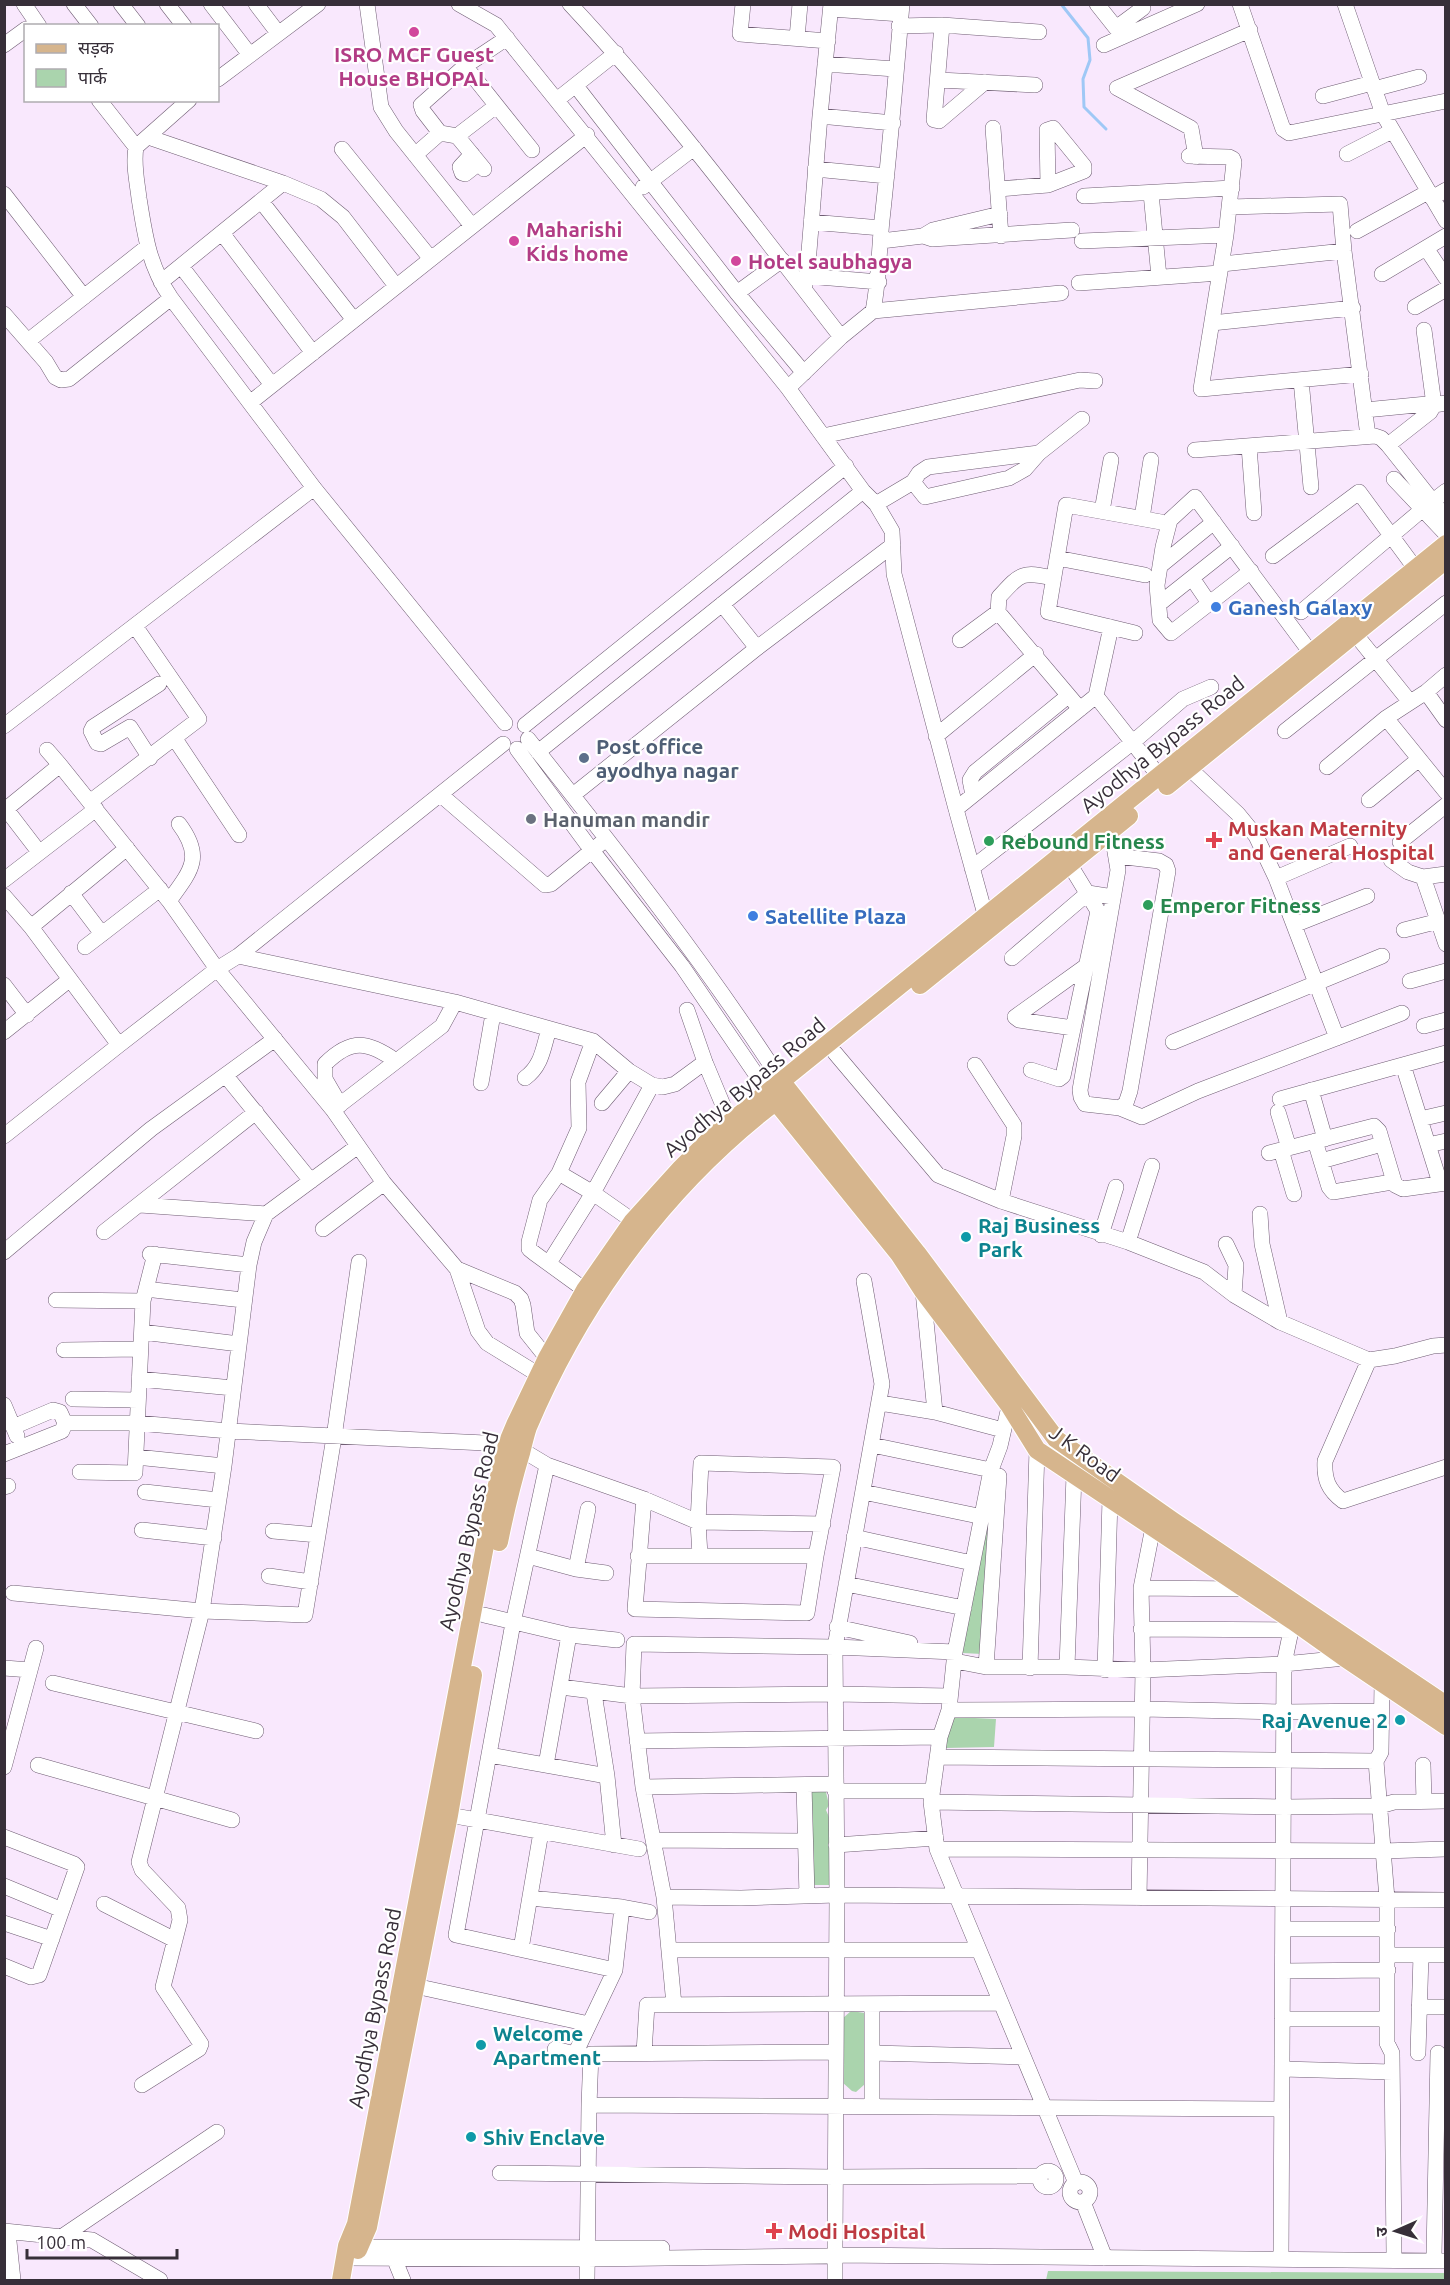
<svg xmlns="http://www.w3.org/2000/svg" width="1450" height="2285" viewBox="0 0 1450 2285" font-family="Ubuntu,'Noto Sans Devanagari',sans-serif">
<rect width="100%" height="100%" fill="#f9e8fd"/>
<path fill="#aad4ad" d="M 995,1478 L 982,1654 L 962,1653 Z
M 953,1717 L 996,1719 L 994,1747 L 945,1748 Z
M 811,1792 L 826,1792 L 829,1805 L 826,1810 L 829,1817 L 830,1885 L 808,1885 Z
M 851,2011 L 865,2013 L 865,2084 L 856,2092 L 852,2091 L 842,2082 L 842,2019 Z
M 1048,2271 L 1445,2273 L 1446,2280 L 1046,2280 Z"/>
<g fill="none" stroke-linecap="round" stroke-linejoin="round">
<path stroke="#9fc8f6" stroke-width="3" d="M 1061,4 L 1088,38 L 1090,60 L 1083,79 L 1084,107 L 1106,129"/>
<g stroke="#6f5d73" stroke-width="16">
<path id="minor" d="M 24,4 L 39,26
M 74,4 L 91,26
M 121,4 L 138,26
M 167,4 L 184,26
M 211,4 L 250,55
M 256,4 L 278,33
M 367,4 L 381,107 L 396,131 L 472,226
M 459,4 L 496,25 L 788,388 L 863,491 L 876,504 L 892,531 L 894,574 L 956,809 L 988,925
M 570,4 C 668,109 753,224 841,337
M 743,4 L 740,34 L 828,41
M 1097,4 L 1116,28 L 1143,8 L 1141,4
M 1240,4 L 1283,129 L 1289,133 L 1446,101
M 1345,4 L 1383,114 L 1446,221
M 831,9 L 901,14
M 942,25 L 934,120 L 939,121 L 985,82
M 899,26 L 942,25 L 1039,32
M 797,38 L 800,4
M 4,45 L 26,29
M 1104,45 L 1197,4
M 825,64 L 895,69
M 465,66 L 532,150
M 218,79 L 318,4
M 939,80 L 1035,85
M 576,86 L 737,293 L 804,373
M 1374,89 L 1419,77
M 1323,96 L 1372,83
M 558,99 L 616,53
M 99,100 L 136,147
M 189,100 L 136,147 C 133,164 137,181 139,198 C 145,236 149,266 171,298 L 314,488 L 505,723
M 820,116 L 893,123
M 993,128 L 1001,236
M 457,136 L 496,106
M 148,137 L 283,183 L 321,199 L 343,217 L 396,286
M 342,149 L 431,259
M 472,154 L 460,167 L 462,173 L 465,174 L 479,163
M 1347,154 L 1392,131
M 415,155 L 440,133
M 1189,156 L 1229,157 L 1233,159 L 1234,162 L 1226,235 L 1201,389 L 1361,374
M 1196,157 L 1191,128 L 1117,88 L 1250,30
M 484,169 L 457,136 L 440,133 L 423,111 L 421,105 L 465,66 L 507,38
M 815,169 L 887,176
M 643,187 L 694,148
M 998,189 L 1048,185 L 1084,171 L 1084,166 L 1053,128 L 1047,130 L 1048,185
M 1151,193 L 1159,277
M 4,194 L 84,297
M 1084,196 L 1232,188
M 1432,198 L 1446,190
M 261,201 L 354,320
M 1230,207 L 1340,204 L 1344,251 L 1368,436
M 811,222 L 881,228
M 1357,231 L 1428,192
M 222,233 L 313,353
M 923,236 L 933,230 L 1000,214
M 881,241 L 923,236 L 932,239 L 1072,230
M 1082,241 L 1226,235
M 1426,248 L 1446,278
M 1222,264 L 1344,251
M 181,266 L 272,385
M 1382,274 L 1446,236
M 807,276 L 879,282
M 161,282 L 283,183
M 1079,283 L 1220,273
M 804,289 L 807,276 L 820,116 L 831,4
M 737,293 L 782,260
M 1415,307 L 1446,289
M 873,311 L 1061,293
M 4,314 L 46,362 L 55,377 L 61,380 L 69,379 L 171,298
M 1212,323 L 1353,308
M 28,341 L 147,247
M 1301,380 L 1311,487
M 788,388 L 841,337 L 873,311 C 879,280 879,250 882,220 C 890,148 896,76 902,4
M 251,402 L 587,135
M 1365,410 L 1427,404 L 1434,405 L 1424,330
M 823,436 L 1080,380 L 1095,381
M 1388,445 L 1430,412 L 1434,405 L 1446,403
M 1249,446 L 1254,513
M 1195,450 L 1375,436 L 1381,438 L 1388,445 L 1446,518
M 1394,479 L 1446,534
M 913,482 L 925,497 L 1009,478 L 1025,469 L 1039,453
M 1432,502 L 1446,491
M 876,504 L 913,482 L 919,473 L 928,467 L 1039,453 L 1082,419
M 1102,511 L 1111,460
M 1142,518 L 1151,460
M 1273,556 L 1359,492 L 1415,568
M 1057,558 L 1145,575
M 1160,566 L 1214,522
M 1251,571 L 1171,633 L 1160,620 L 1157,585 L 1163,547 L 1170,520 L 1195,497 L 1311,653
M 1053,578 C 1022,571 1021,573 999,597 L 998,612 L 1080,709
M 1192,578 L 1209,603
M 722,604 L 757,648
M 1159,604 L 1232,546
M 1301,612 L 1423,509
M 1348,625 L 1410,702
M 1135,633 L 1048,612 L 1066,505 L 1161,522
M 960,640 L 998,612
M 1426,692 L 1446,720
M 1096,696 L 1159,776
M 1386,718 L 1446,792
M 525,725 L 846,466
M 4,726 L 314,488
M 1285,731 L 1446,603
M 936,736 L 1036,654
M 175,739 L 239,835
M 528,739 C 617,851 705,963 782,1082
M 517,749 L 587,844 L 682,966 L 768,1092
M 47,750 L 60,765
M 538,752 L 863,491
M 150,758 L 130,727 L 101,744 L 97,743 L 91,731 L 93,727 L 159,684
M 1327,767 L 1386,718 L 1426,692 L 1446,675
M 1189,768 L 1238,814 L 1256,836 L 1276,878 L 1337,1038
M 441,795 L 545,885 L 551,884 L 600,844
M 573,795 L 757,648 L 893,545
M 973,795 L 970,780 L 975,772 L 1068,696
M 1369,800 L 1419,759
M 91,801 L 199,719 L 135,626
M 956,809 L 1096,696 L 1111,627
M 1105,836 L 1114,846 L 1118,870 L 1080,1090 L 1081,1097 L 1085,1104 L 1120,1108 L 1126,1103 L 1130,1091 L 1168,871 L 1166,865 L 1159,861 L 1117,856
M 1400,842 L 1446,805
M 39,852 L 6,809 L 60,765 L 169,901 L 217,969 L 333,1110 L 384,1183 L 457,1269 L 478,1331 L 487,1343 L 539,1375
M 1391,860 L 1408,872 L 1423,877 L 1446,944
M 972,868 L 1133,742 L 1183,699 L 1211,687
M 1423,877 L 1446,874
M 1276,878 L 1350,846
M 4,880 L 96,809
M 71,893 L 102,934 L 160,889
M 4,896 L 31,927 L 119,1045
M 169,901 C 191,871 204,857 179,824
M 1294,925 L 1367,896
M 31,927 L 127,848
M 1404,930 L 1439,921
M 85,947 L 102,934
M 238,956 L 455,1002 L 593,1041 L 629,1071 L 652,1085 L 663,1087 L 675,1084 L 705,1062
M 1012,958 L 1088,893 L 1113,897
M 1410,981 L 1446,971
M 4,985 L 27,1015
M 687,1010 L 705,1062 L 730,1122
M 1424,1026 L 1446,1020
M 1073,1028 L 1019,1020 L 1015,1017 L 1086,966
M 4,1032 L 69,980
M 1173,1042 L 1382,956
M 835,1053 L 938,1175 L 1001,1201 L 1128,1242 L 1204,1272 L 1234,1295 L 1280,1322 L 1369,1360 L 1395,1356 L 1433,1346 L 1446,1345
M 975,1065 L 1014,1125 L 1014,1136 L 1001,1201
M 1403,1065 L 1440,1183
M 1031,1070 L 1059,1079 L 1063,1076 L 1098,911 L 1070,865
M 226,1076 L 311,1181
M 525,1078 C 542,1066 543,1048 549,1029
M 481,1083 L 493,1014
M 1311,1090 L 1325,1139
M 1280,1099 L 1446,1053
M 602,1103 L 629,1071
M 340,1105 L 325,1079 L 325,1064 C 351,1038 368,1041 396,1061
M 1120,1108 L 1142,1117 L 1198,1091 L 1402,1013
M 333,1110 L 442,1026 L 455,1002
M 1278,1112 L 1289,1148
M 1420,1119 L 1446,1113
M 4,1136 L 119,1045 L 217,969 L 238,956 L 503,744
M 1315,1141 L 1329,1187 L 1333,1192 L 1392,1182
M 1428,1145 L 1446,1141
M 1281,1150 L 1294,1194
M 1269,1153 L 1374,1126 L 1379,1131 L 1395,1185 L 1403,1189 L 1446,1183
M 1321,1161 L 1382,1144
M 559,1173 L 593,1193 L 633,1221
M 140,1205 L 266,1214
M 1260,1214 L 1262,1244 L 1280,1322
M 323,1229 L 384,1183
M 104,1232 L 256,1112
M 1101,1235 L 1116,1187
M 1128,1242 L 1152,1166
M 1226,1244 L 1236,1265 L 1234,1295
M 4,1252 L 151,1129 L 275,1039
M 150,1254 L 249,1265
M 549,1263 L 593,1193 L 652,1085
M 457,1269 L 515,1293 L 521,1299 L 523,1305 L 527,1333 L 547,1358
M 154,1290 L 243,1300
M 585,1290 L 534,1253 L 529,1249 L 529,1242 L 540,1200 L 559,1173 L 579,1128 L 578,1082 L 593,1041
M 923,1291 L 935,1412
M 56,1300 L 143,1301
M 142,1332 L 239,1344
M 64,1350 L 140,1349
M 1369,1360 L 1325,1461 C 1324,1479 1328,1490 1343,1501 L 1446,1467
M 139,1379 L 233,1388
M 1011,1398 L 1000,1446 L 991,1470 L 955,1652 L 949,1710 L 940,1737 L 931,1802 L 937,1849 L 1076,2183
M 73,1399 L 138,1400
M 880,1403 L 935,1412 L 1003,1430
M 4,1405 L 17,1436
M 65,1423 L 137,1423 L 229,1431 L 507,1444 L 522,1450 L 547,1465 L 644,1499 L 698,1522 L 823,1524
M 872,1445 L 991,1470
M 4,1454 L 62,1431 L 65,1423 L 60,1412 L 53,1410 L 13,1427
M 136,1457 L 224,1466
M 547,1465 L 513,1623 L 456,1935 L 615,1970
M 80,1472 L 135,1473 L 143,1301 L 155,1254
M 4,1487 L 8,1486
M 145,1492 L 218,1500
M 863,1492 L 983,1517
M 644,1499 L 635,1609 L 807,1613 L 816,1556 L 833,1467 L 701,1463 L 698,1522 L 700,1555
M 142,1530 L 214,1538
M 273,1531 L 318,1535
M 854,1537 L 972,1563
M 528,1556 L 576,1569 L 606,1573
M 638,1556 L 816,1556
M 576,1569 L 588,1509
M 269,1576 L 311,1582
M 846,1584 L 964,1608
M 1141,1588 L 1244,1589
M 13,1593 L 202,1611 L 305,1615 L 334,1437 L 359,1262
M 484,1615 L 569,1635 L 617,1640
M 837,1627 L 910,1643
M 1141,1629 L 1292,1630
M 955,1661 L 986,1667 L 1067,1667 L 1143,1670 L 1284,1664 L 1345,1658
M 986,1667 L 999,1476
M 1067,1667 L 1074,1475
M 4,1668 L 30,1670
M 1030,1668 L 1037,1450
M 1105,1670 L 1110,1499
M 1382,1682 L 1381,1752 L 1376,1761 L 1387,1899 L 1387,2043 L 1392,2053 L 1394,2255
M 53,1683 L 256,1731
M 561,1687 L 632,1696 L 835,1694 L 950,1696
M 594,1693 L 607,1776 L 614,1845
M 949,1710 L 1142,1709 L 1284,1712 L 1381,1711
M 637,1741 L 940,1737
M 489,1755 L 607,1776
M 938,1757 L 1376,1761
M 38,1765 L 232,1820
M 546,1765 L 569,1635
M 1423,1765 L 1424,1801
M 4,1767 L 36,1648
M 804,1785 L 807,1896
M 643,1787 L 835,1784
M 835,1791 L 932,1791
M 931,1802 L 1284,1807 L 1380,1806 L 1394,1802 L 1446,1801
M 438,1813 L 639,1849
M 4,1837 L 74,1864 L 77,1867 L 39,1975 L 31,1977 L 4,1966
M 653,1840 L 805,1841
M 836,1845 L 936,1838
M 937,1849 L 1383,1851 L 1446,1849
M 4,1886 L 62,1910
M 664,1897 L 741,1898 L 837,1895 L 1446,1900
M 530,1898 L 622,1907 L 649,1912
M 1139,1898 L 1143,1670 L 1141,1588 L 1153,1527
M 104,1904 L 175,1940
M 4,1923 L 52,1939
M 1283,1929 L 1388,1929
M 521,1949 L 541,1832
M 670,1950 L 979,1950
M 1388,1955 L 1446,1955
M 1283,1971 L 1388,1970
M 415,1986 L 589,2024
M 872,2004 L 872,2107
M 674,2005 L 664,1897 L 643,1787 L 632,1696 L 634,1644 L 835,1647 L 955,1652
M 1419,2007 L 1446,2007
M 1282,2019 L 1387,2019
M 555,2049 L 575,2054 L 615,1970 L 622,1907
M 644,2053 L 647,2005 L 1001,2003
M 872,2053 L 1023,2057
M 1418,2053 L 1421,1955
M 1282,2069 L 1392,2072
M 142,2085 L 199,2049 L 201,2044 L 163,1987 L 180,1920 L 178,1908 L 142,1870 L 139,1862 L 202,1611 L 224,1466 L 249,1265 L 254,1242 L 266,1214 L 358,1146
M 589,2105 L 1282,2109
M1040 2179a8 8 0 1 1 16 0a8 8 0 1 1-16 0Z
M 500,2173 L 835,2177 L 1039,2176
M1070 2192a10 10 0 1 1 20 0a10 10 0 1 1-20 0Z
M 1083,2202 L 1105,2258
M 4,2231 L 92,2240 L 160,2280
M 8,2232 L 13,2280
M 63,2236 L 217,2132
M 350,2247 L 662,2248
M 835,2247 L 837,1895 L 835,1647 L 882,1384 L 864,1281
M 392,2253 L 403,2280
M 837,2255 L 1446,2261
M 1434,2255 L 1438,2053
M 835,2257 L 835,2280
M 345,2258 L 587,2259 L 827,2256
M 1281,2259 L 1284,1664 L 1293,1621
M 587,2280 L 589,2105 L 591,2054 L 835,2052"/>
</g>
<g stroke="#fff" stroke-width="20">
<path id="major" d="M 1167,786 L 1446,560
M 920,985 L 1129,816
M 782,1082 L 917,1253 L 1056,1439 L 1173,1521 L 1446,1705
M 769,1093 L 899,1254 L 923,1291 L 1009,1405 L 1037,1450 L 1293,1621 L 1345,1658 L 1446,1726
M 499,1542 C 505,1512 512,1483 521,1453 C 523,1445 525,1436 528,1427 C 582,1299 668,1183 779,1099
M 358,2250 L 368,2227 L 449,1815 L 473,1675
M 341,2280 L 347,2246 L 356,2224 L 495,1493 L 507,1444 L 515,1425 L 547,1358 L 585,1290 L 633,1221 L 681,1168 L 711,1138 L 1446,544"/>
</g>
<use href="#minor" stroke="#fff" stroke-width="15"/>
<use href="#major" stroke="#d6b58d" stroke-width="18"/>
</g>
<g fill="#d1479c" stroke="#fff" stroke-width="2">
<circle cx="414" cy="32" r="6"/>
<circle cx="514" cy="241" r="6"/>
<circle cx="736" cy="261" r="6"/>
</g>
<g fill="#3f7fe0" stroke="#fff" stroke-width="2">
<circle cx="1216" cy="607" r="6"/>
<circle cx="753" cy="916" r="6"/>
</g>
<circle fill="#5c6f8a" stroke="#fff" stroke-width="2" cx="584" cy="758" r="6"/>
<circle fill="#6b7280" stroke="#fff" stroke-width="2" cx="531" cy="819" r="6"/>
<g fill="#e0444e" stroke="#fff" stroke-width="2">
<path d="M1211 831h6v6h6v6h-6v6h-6v-6h-6v-6h6z"/>
<path d="M771 2222h6v6h6v6h-6v6h-6v-6h-6v-6h6z"/>
</g>
<g fill="#2e9e5b" stroke="#fff" stroke-width="2">
<circle cx="989" cy="841" r="6"/>
<circle cx="1148" cy="905" r="6"/>
</g>
<g fill="#0f9aa8" stroke="#fff" stroke-width="2">
<circle cx="966" cy="1237" r="6"/>
<circle cx="1400" cy="1720" r="6"/>
<circle cx="481" cy="2045" r="6"/>
<circle cx="471" cy="2137" r="6"/>
</g>
<g text-anchor="middle" dominant-baseline="central" stroke-width="4.5" stroke-linejoin="round" paint-order="stroke">
<g font-size="21" font-weight="bold" fill="#b23c85" stroke="#fff" text-anchor="start">
<text x="414" y="54" text-anchor="middle">ISRO MCF Guest<tspan x="414" dy="24">House BHOPAL</tspan></text>
<text x="526" y="229">Maharishi<tspan x="526" dy="24">Kids home</tspan></text>
<text x="748" y="261">Hotel saubhagya</text>
</g>
<g font-size="21" font-weight="bold" fill="#366cbe" stroke="#fff" text-anchor="start">
<text x="1228" y="607">Ganesh Galaxy</text>
<text x="765" y="916">Satellite Plaza</text>
</g>
<g font-size="21" fill="#372f39" stroke="#fff">
<text transform="translate(1162 744) rotate(-39)">Ayodhya Bypass Road</text>
<text transform="translate(744 1087) rotate(-40)">Ayodhya Bypass Road</text>
<text transform="translate(1085 1453) rotate(36)">J K Road</text>
<text transform="translate(468 1531) rotate(-77)">Ayodhya Bypass Road</text>
<text transform="translate(374 2008) rotate(-79)">Ayodhya Bypass Road</text>
</g>
<g font-size="21" font-weight="bold" fill="#4e5e75" stroke="#fff" text-anchor="start">
<text x="596" y="746">Post office<tspan x="596" dy="24">ayodhya nagar</tspan></text>
</g>
<g font-size="21" font-weight="bold" fill="#5b616d" stroke="#fff" text-anchor="start">
<text x="543" y="819">Hanuman mandir</text>
</g>
<g font-size="21" font-weight="bold" fill="#be3a42" stroke="#fff" text-anchor="start">
<text x="1228" y="828">Muskan Maternity<tspan x="1228" dy="24">and General Hospital</tspan></text>
<text x="788" y="2231">Modi Hospital</text>
</g>
<g font-size="21" font-weight="bold" fill="#27864d" stroke="#fff" text-anchor="start">
<text x="1001" y="841">Rebound Fitness</text>
<text x="1160" y="905">Emperor Fitness</text>
</g>
<g font-size="21" font-weight="bold" fill="#0d838f" stroke="#fff" text-anchor="start">
<text x="978" y="1225">Raj Business<tspan x="978" dy="24">Park</tspan></text>
<text x="1388" y="1720" text-anchor="end">Raj Avenue 2</text>
<text x="493" y="2033">Welcome<tspan x="493" dy="24">Apartment</tspan></text>
<text x="483" y="2137">Shiv Enclave</text>
</g>
</g>
<rect width="1450" height="2285" fill="none" stroke="#372f39" stroke-width="12"/>
<rect x="24" y="24" width="195" height="78" fill="#ffffff" stroke="#afacb0" stroke-width="1.5"/>
<rect x="36" y="44" width="30" height="9" fill="#d6b58d" stroke="#afacb0" stroke-width="1.5"/>
<text x="78" y="54" font-size="18" fill="#372f39">सड़क</text>
<rect x="36" y="69" width="30" height="18" fill="#aad4ad" stroke="#afacb0" stroke-width="1.5"/>
<text x="78" y="84" font-size="18" fill="#372f39">पार्क</text>
<g transform="translate(1396 2231) rotate(267)" stroke="#ffffff" stroke-width="4.5" paint-order="stroke">
<path d="M0-4.5L10 22L0 15L-10 22Z" fill="#372f39"/>
<text y="-9" font-size="16" font-weight="bold" text-anchor="middle" fill="#372f39">उ</text>
</g>
<path d="M27 2249v9h150v-9" fill="none" stroke="#372f39" stroke-width="3"/>
<text x="36" y="2249" font-size="18" fill="#372f39" stroke="#ffffff" stroke-width="4.5" paint-order="stroke">100 m</text>
</svg>
